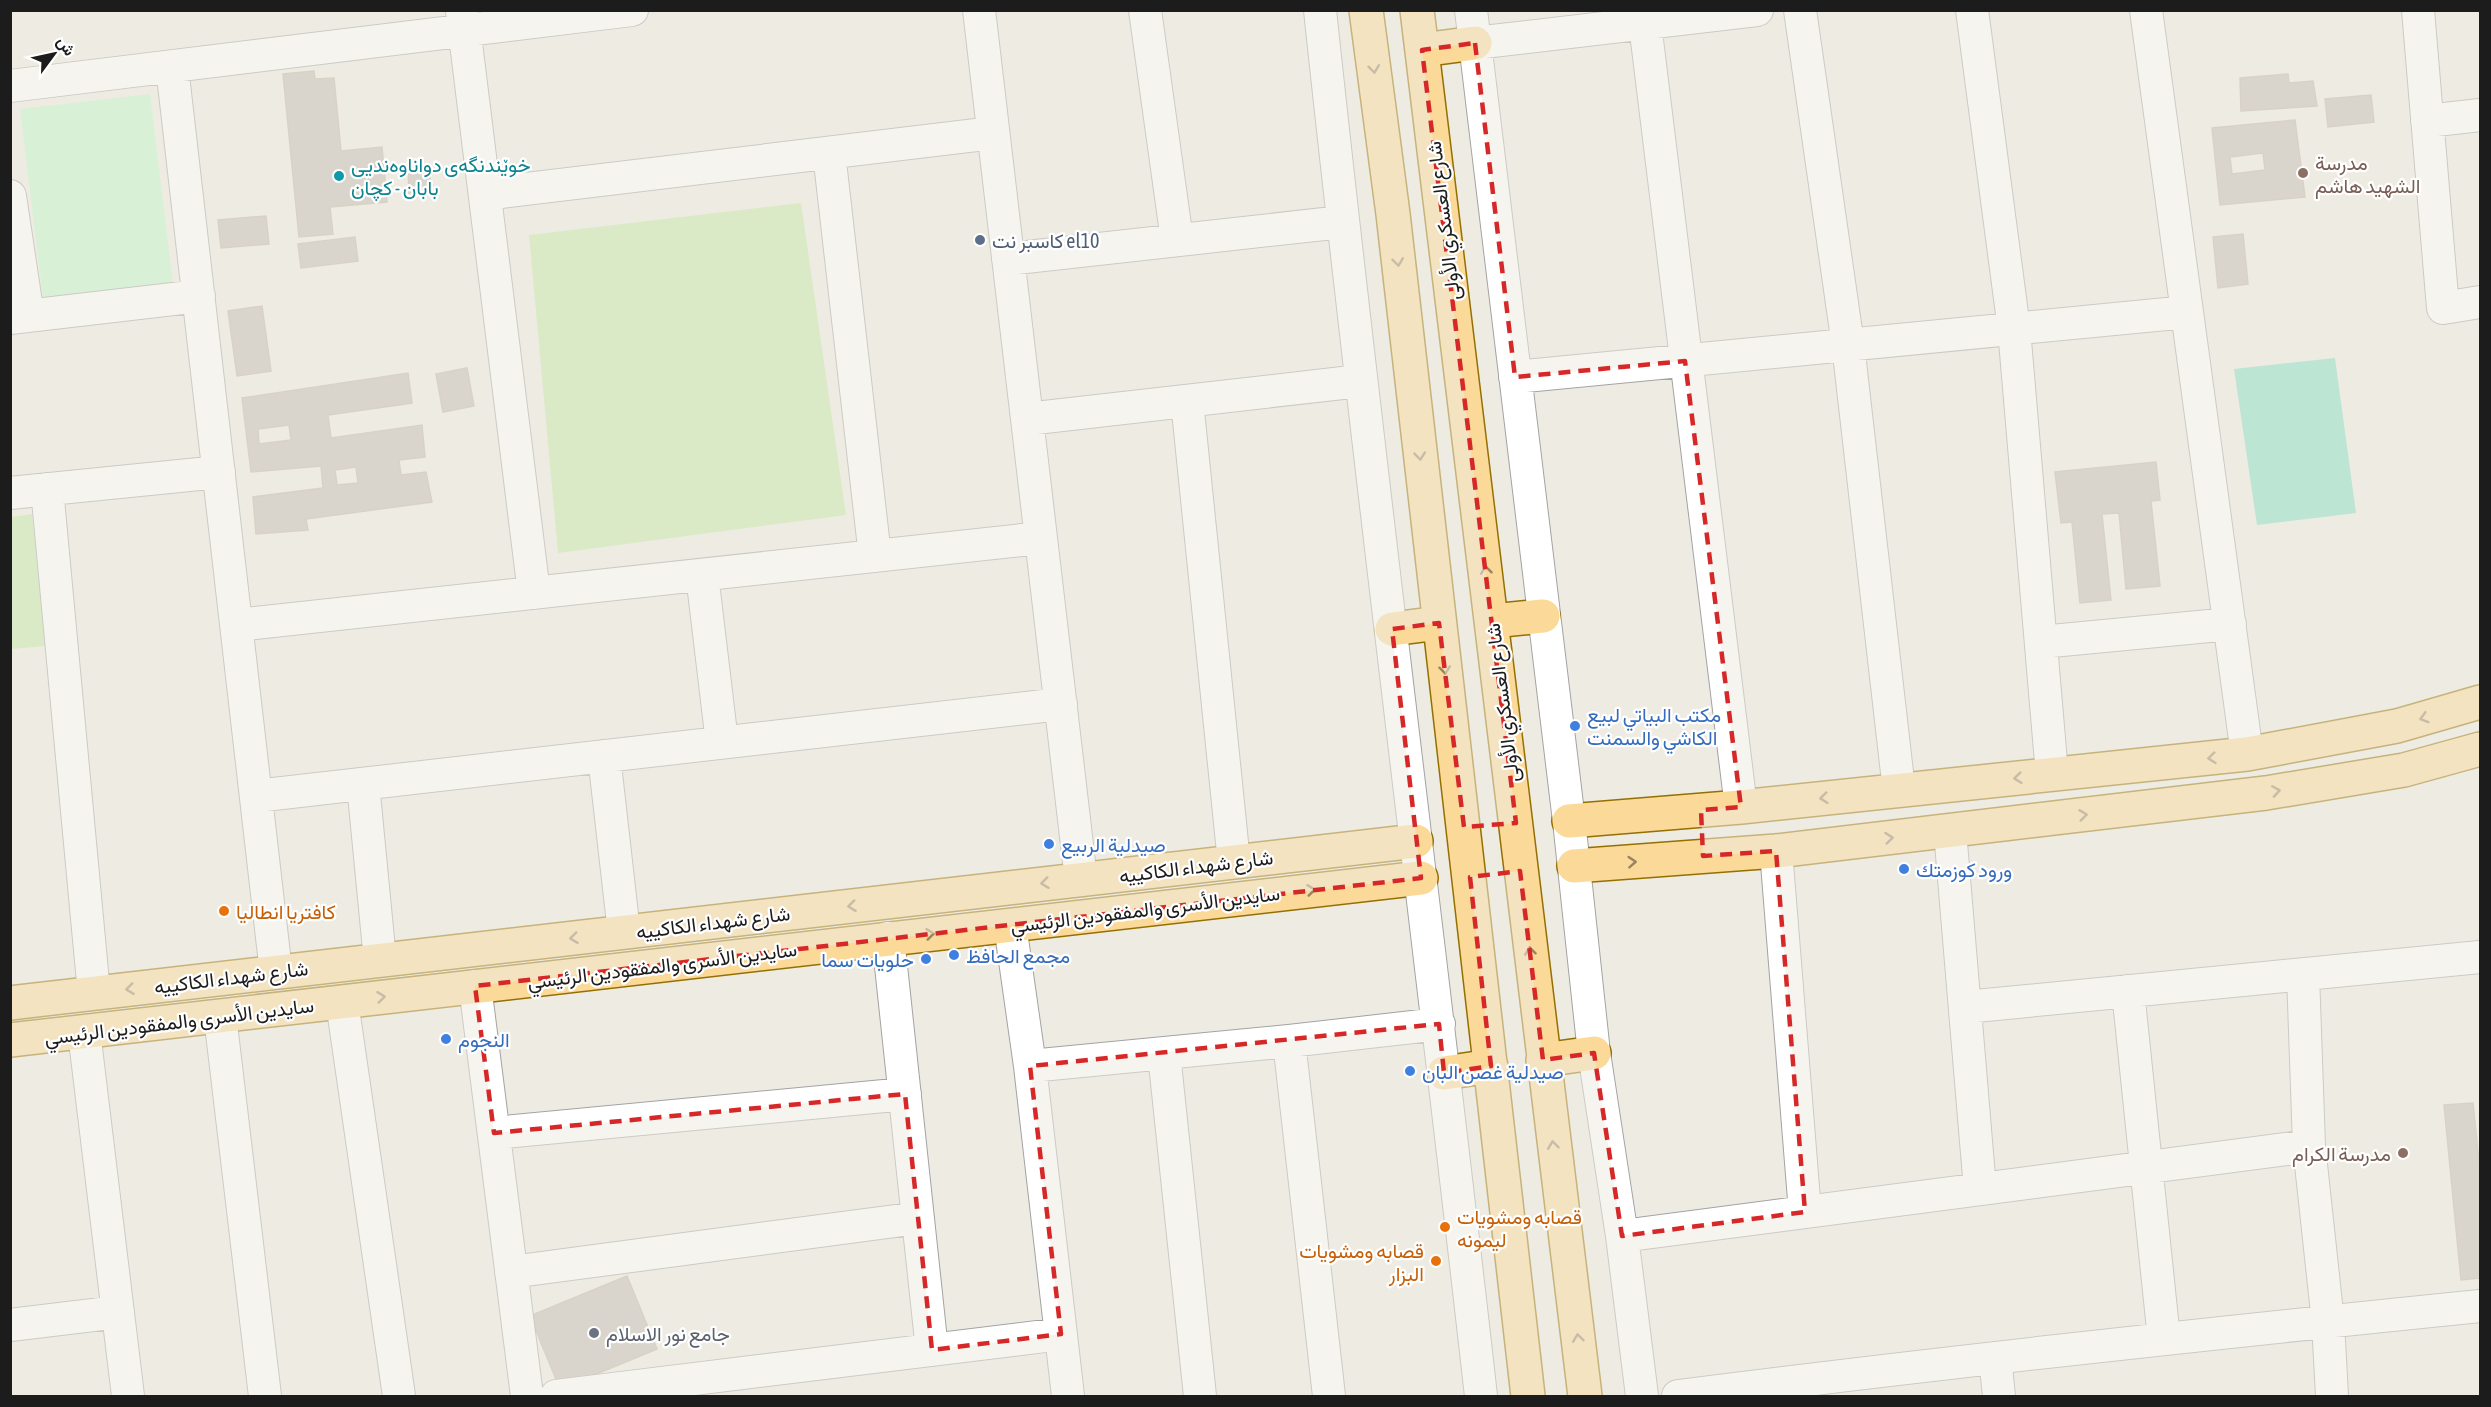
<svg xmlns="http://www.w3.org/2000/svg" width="2491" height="1407" viewBox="0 0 2491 1407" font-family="'Asap Condensed',Vazirmatn,sans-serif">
<rect width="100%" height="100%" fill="#eeebe2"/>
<path fill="#c1e8a7" d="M 801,203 L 846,515 L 558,553 L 529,235 Z
M 32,514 L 46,646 L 11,649 L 11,517 Z"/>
<path fill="#bdf9c7" d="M 150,94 L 174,292 L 44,307 L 20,109 Z"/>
<path fill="#7fddc1" d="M 2335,358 L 2356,513 L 2257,525 L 2234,369 Z"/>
<path fill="#c2bab1" stroke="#bfb2a4" stroke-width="1.5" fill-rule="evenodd" d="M 314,71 L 315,79 L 334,78 L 341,151 L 382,147 L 387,202 L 330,207 L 333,234 L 299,237 L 283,74 Z
M 2288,74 L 2289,83 L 2313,81 L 2317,106 L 2241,111 L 2240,78 Z
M 2371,95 L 2374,122 L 2328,127 L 2325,99 Z
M 2295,120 L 2305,197 L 2220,205 L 2212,128 ZM 2263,153 L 2265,170 L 2232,174 L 2230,157 Z
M 429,165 L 431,192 L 409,193 L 408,166 Z
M 266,216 L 269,244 L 221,248 L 218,220 Z
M 2243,234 L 2248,284 L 2218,288 L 2213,237 Z
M 355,237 L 358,261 L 301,268 L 298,244 Z
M 262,306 L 271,371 L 237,376 L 228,311 Z
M 467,368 L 474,406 L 443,412 L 436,374 Z
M 408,373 L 412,403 L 328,415 L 331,438 L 422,425 L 425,457 L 399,460 L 401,475 L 426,472 L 432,502 L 306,519 L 308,530 L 256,534 L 253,497 L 323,488 L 321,466 L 251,472 L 242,398 ZM 289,425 L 291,440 L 259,444 L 258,429 ZM 356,467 L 358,483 L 337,485 L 335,470 Z
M 2156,462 L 2160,500 L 2151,501 L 2160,586 L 2126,589 L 2119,513 L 2102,514 L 2111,600 L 2080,603 L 2072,522 L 2061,523 L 2055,472 Z
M 2473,1103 L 2480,1172 L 2480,1278 L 2461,1280 L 2444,1105 Z
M 627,1276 L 657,1349 L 560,1389 L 530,1316 Z"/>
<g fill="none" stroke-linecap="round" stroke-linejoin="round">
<g stroke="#a3a3a3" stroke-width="34">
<path id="minor" d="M 979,10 L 1081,879
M 1145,10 L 1177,240
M 1320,10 C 1369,473 1429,934 1481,1396
M 1471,10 L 1569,821 L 1594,1053 L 1622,1236 L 1642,1396
M 1800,10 L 1848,345 L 1899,790
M 1972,10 L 2014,329 L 2052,774
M 2146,10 L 2247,754
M 2418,10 L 2443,308 L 2480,302
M 462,11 L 534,593
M 1645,24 L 1741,807
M 1475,43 L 1757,10
M 172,67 L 276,972
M 10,86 L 632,10
M 2427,121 L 2480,115
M 829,153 L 875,556
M 485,194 L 993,133
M 10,196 L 28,316
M 1008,259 L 1342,222
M 10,318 L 199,296
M 1515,377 L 2187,312
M 1187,401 L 1234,862
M 1027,419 L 1360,381
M 47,489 L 94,993
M 10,493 L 219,472
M 702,575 L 722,742
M 237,625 L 1041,538
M 2041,642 L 2230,624
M 604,756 L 624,932
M 363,784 L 380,960
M 256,796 L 1061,704
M 1950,831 L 1980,1189
M 1776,851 L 1805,1212
M 1010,925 L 1030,1066 L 1068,1396
M 888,938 L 932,1350
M 2303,974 L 2309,1146 L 2328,1322 L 2332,1396
M 475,986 L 527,1396
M 2128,991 L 2164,1339
M 342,1002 L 399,1396
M 1965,1007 L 2480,957
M 220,1016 L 265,1396
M 84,1032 L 128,1396
M 1289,1041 L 1329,1396
M 1164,1054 L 1200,1396
M 1030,1066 L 1289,1041 L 1439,1024
M 494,1133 L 905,1094
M 1622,1236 L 2309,1146
M 511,1272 L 918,1218
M 10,1325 L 118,1312
M 1995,1358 L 1999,1396
M 556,1396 L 1061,1334
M 1678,1396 C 1945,1362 2213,1333 2480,1306"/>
</g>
<g stroke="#947000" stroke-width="36">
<path id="major" d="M 1366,10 L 1393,214 L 1528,1396
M 1417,10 L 1585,1396
M 1422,50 L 1475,43
M 1492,621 L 1543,616
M 1392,629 L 1439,623
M 1569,821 L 1741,807 L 2247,754 L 2397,726 L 2480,702
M 1574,866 L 1776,851 L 2266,793 L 2404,770 L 2480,749
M 10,1003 L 1416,841
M 10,1040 L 1421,878
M 1543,1060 L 1594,1053
M 1444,1073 L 1491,1066"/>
</g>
<use href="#minor" stroke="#fff" stroke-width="32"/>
<use href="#major" stroke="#fbd999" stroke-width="33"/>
</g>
<defs><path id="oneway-chevron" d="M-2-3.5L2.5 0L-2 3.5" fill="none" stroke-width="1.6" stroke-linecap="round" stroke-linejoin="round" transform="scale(1.5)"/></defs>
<g stroke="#978461">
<use href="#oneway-chevron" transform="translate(1374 69) rotate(83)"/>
<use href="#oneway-chevron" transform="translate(1398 262) rotate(83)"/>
<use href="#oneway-chevron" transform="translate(1420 456) rotate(84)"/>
<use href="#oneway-chevron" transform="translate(1486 570) rotate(-97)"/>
<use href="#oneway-chevron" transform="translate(1445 670) rotate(83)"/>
<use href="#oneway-chevron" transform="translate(2424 718) rotate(164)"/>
<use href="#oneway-chevron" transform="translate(2212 758) rotate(174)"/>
<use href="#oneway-chevron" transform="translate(2018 778) rotate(174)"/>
<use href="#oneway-chevron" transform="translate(2276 791) rotate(-9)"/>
<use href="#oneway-chevron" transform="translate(1824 798) rotate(174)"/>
<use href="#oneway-chevron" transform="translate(2083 815) rotate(-7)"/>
<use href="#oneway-chevron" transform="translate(1889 838) rotate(-6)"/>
<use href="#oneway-chevron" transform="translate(1632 862) rotate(-4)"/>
<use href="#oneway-chevron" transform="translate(1045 883) rotate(173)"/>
<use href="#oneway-chevron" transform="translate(1311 890) rotate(-7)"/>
<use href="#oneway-chevron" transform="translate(852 906) rotate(173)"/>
<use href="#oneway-chevron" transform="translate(930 934) rotate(-7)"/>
<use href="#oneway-chevron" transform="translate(574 938) rotate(173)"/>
<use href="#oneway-chevron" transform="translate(1530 951) rotate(-97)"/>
<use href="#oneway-chevron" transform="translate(130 989) rotate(173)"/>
<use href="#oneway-chevron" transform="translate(381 997) rotate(-7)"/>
<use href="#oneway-chevron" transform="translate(1553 1145) rotate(-97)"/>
<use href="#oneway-chevron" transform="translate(1578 1338) rotate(-97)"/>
</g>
<path d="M0 0H2491V1407H0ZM 1475,43 L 1515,377 L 1685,361 L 1741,807 L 1701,810 L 1703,856 L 1776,851 L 1805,1212 L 1622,1236 L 1594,1053 L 1543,1060 L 1520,871 L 1470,877 L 1491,1066 L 1444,1073 L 1439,1024 L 1030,1066 L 1061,1334 L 932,1350 L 905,1094 L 494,1133 L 475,986 L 1421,878 L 1392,629 L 1439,623 L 1464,827 L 1516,823 L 1422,50 Z" fill="#eeebe2" fill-opacity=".55" fill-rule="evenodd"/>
<path fill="none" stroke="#d62828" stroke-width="4.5" stroke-dasharray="12 8" stroke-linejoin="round" d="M 1475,43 L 1515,377 L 1685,361 L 1741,807 L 1701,810 L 1703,856 L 1776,851 L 1805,1212 L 1622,1236 L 1594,1053 L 1543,1060 L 1520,871 L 1470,877 L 1491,1066 L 1444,1073 L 1439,1024 L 1030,1066 L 1061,1334 L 932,1350 L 905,1094 L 494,1133 L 475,986 L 1421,878 L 1392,629 L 1439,623 L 1464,827 L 1516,823 L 1422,50 Z"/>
<g fill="#8d6e63" stroke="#fff" stroke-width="2">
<circle cx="2303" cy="173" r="6"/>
<circle cx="2403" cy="1153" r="6"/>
</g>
<circle fill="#0f9aa8" stroke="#fff" stroke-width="2" cx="339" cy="176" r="6"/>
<circle fill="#5c6f8a" stroke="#fff" stroke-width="2" cx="980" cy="240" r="6"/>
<g fill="#3f7fe0" stroke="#fff" stroke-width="2">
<circle cx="1575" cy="726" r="6"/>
<circle cx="1049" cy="844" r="6"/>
<circle cx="1904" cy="869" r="6"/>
<circle cx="954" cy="955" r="6"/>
<circle cx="926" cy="959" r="6"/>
<circle cx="446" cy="1039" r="6"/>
<circle cx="1410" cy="1071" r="6"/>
</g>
<g fill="#e8710a" stroke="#fff" stroke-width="2">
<circle cx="224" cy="911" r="6"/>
<circle cx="1445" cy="1227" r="6"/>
<circle cx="1436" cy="1261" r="6"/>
</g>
<circle fill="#6b7280" stroke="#fff" stroke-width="2" cx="594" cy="1333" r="6"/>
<g text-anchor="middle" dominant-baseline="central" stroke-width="4.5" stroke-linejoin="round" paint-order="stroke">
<g font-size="20" fill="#785e54" stroke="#fff" text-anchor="start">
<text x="2315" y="162">مدرسة<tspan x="2315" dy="23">الشهيد هاشم</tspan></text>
<text x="2391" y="1153" text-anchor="end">مدرسة الكرام</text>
</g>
<g font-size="20" fill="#0d838f" stroke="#fff" text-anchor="start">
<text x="351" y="164">خوێندنگەی دواناوەندیی<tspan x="351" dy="23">بابان - کچان</tspan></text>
</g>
<g font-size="20" fill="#1c1c1c" stroke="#fff">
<text transform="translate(1443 221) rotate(-97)">شارع العسكري الأولى</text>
<text transform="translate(1502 703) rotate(-97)">شارع العسكري الأولى</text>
<text transform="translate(1196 866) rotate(-7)">شارع شهداء الكاكييه</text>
<text transform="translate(1145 909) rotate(-7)">سايدين الأسرى والمفقودين الرئيسي</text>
<text transform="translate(713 922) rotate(-7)">شارع شهداء الكاكييه</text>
<text transform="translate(662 965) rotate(-7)">سايدين الأسرى والمفقودين الرئيسي</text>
<text transform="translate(231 977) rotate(-7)">شارع شهداء الكاكييه</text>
<text transform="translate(179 1021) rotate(-7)">سايدين الأسرى والمفقودين الرئيسي</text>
</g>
<g font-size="20" fill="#4e5e75" stroke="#fff" text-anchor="start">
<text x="992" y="240">كاسبر نت el10</text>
</g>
<g font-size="20" fill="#366cbe" stroke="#fff" text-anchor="start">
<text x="1587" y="714">مكتب البياتي لبيع<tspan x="1587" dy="23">الكاشي والسمنت</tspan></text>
<text x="1061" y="844">صيدلية الربيع</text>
<text x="1916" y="869">ورود كوزمتك</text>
<text x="966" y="955">مجمع الحافظ</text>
<text x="914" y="959" text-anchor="end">حلويات سما</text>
<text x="458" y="1039">النجوم</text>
<text x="1422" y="1071">صيدلية غصن البان</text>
</g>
<g font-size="20" fill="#c56008" stroke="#fff" text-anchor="start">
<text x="236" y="911">كافتريا انطاليا</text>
<text x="1457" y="1216">قصابه ومشويات<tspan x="1457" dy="23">ليمونه</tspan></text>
<text x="1424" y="1250" text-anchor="end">قصابه ومشويات<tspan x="1424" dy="23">البزار</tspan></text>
</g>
<g font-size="20" fill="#5b616d" stroke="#fff" text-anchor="start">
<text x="606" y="1333">جامع نور الاسلام</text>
</g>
</g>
<rect width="2491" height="1407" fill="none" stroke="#1c1c1c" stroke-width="24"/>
<g transform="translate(54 54) rotate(57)" stroke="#ffffff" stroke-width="4.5" paint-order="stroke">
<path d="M0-4.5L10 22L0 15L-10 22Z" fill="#1c1c1c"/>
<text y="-9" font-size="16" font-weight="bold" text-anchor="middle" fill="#1c1c1c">ش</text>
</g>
</svg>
